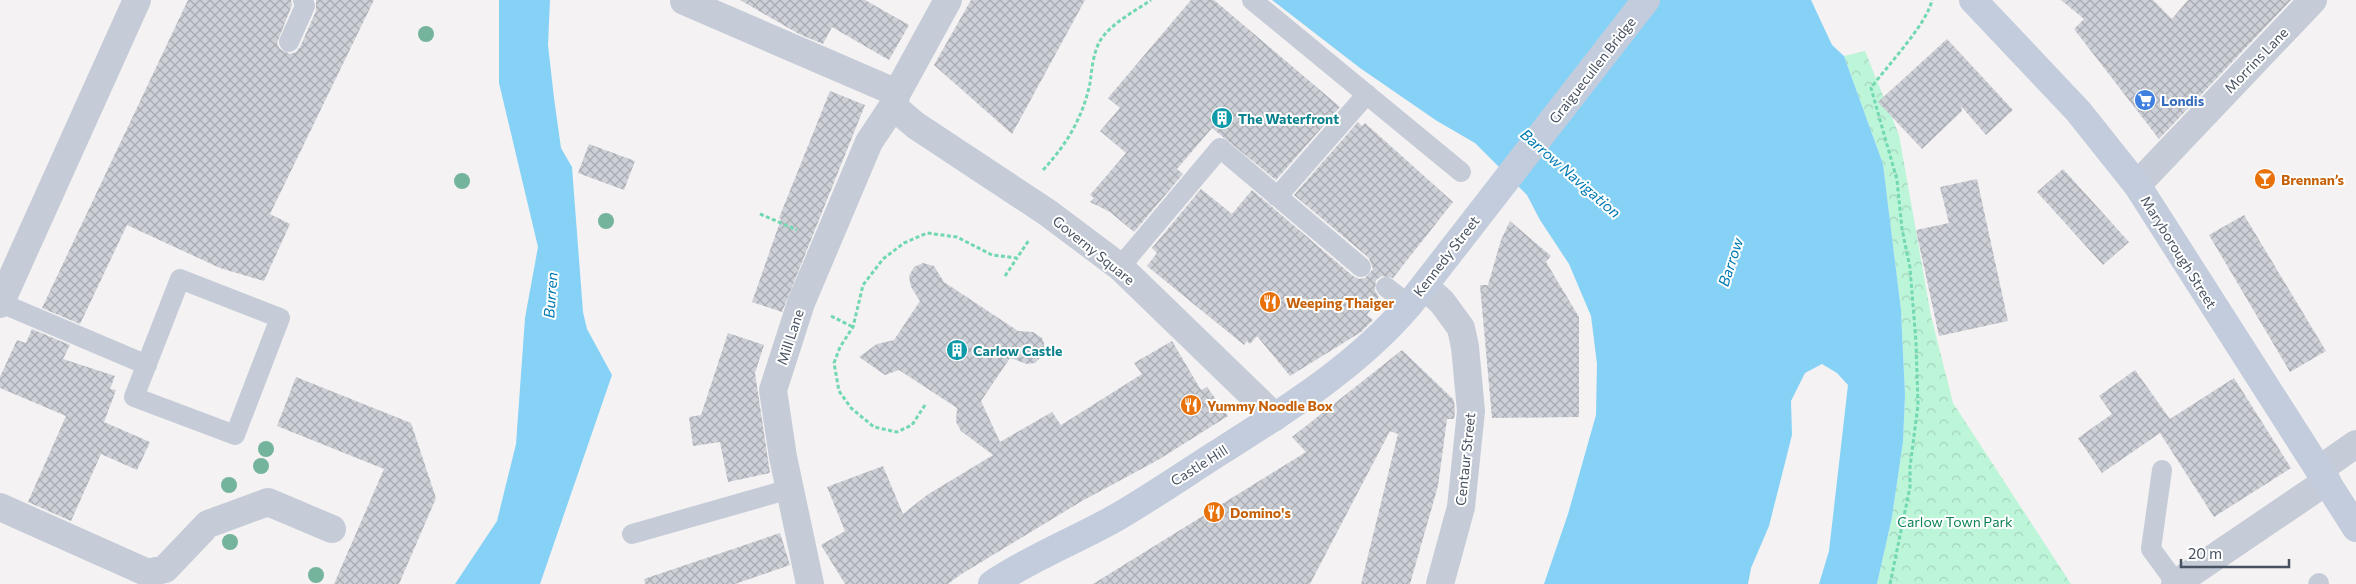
<svg xmlns="http://www.w3.org/2000/svg" width="2356" height="584" viewBox="0 0 2356 584" font-family="Commissioner,sans-serif">
<defs>
<pattern id="park-crowns" width="20" height="18" patternUnits="userSpaceOnUse" patternTransform="scale(1.25)"><rect width="20" height="18" fill="#bdf5d9"/><path d="M2 6a3 3 0 1 1 6 0M12 15a3 3 0 1 1 6 0" fill="none" stroke="#a4d4bd"/></pattern>
<pattern id="building-cross-hatch" width="8" height="8" patternUnits="userSpaceOnUse" patternTransform="scale(1.25)"><rect width="8" height="8" fill="#ced0d8"/><path d="M0 0l8 8M0 8l8-8" fill="none" stroke="#a9abb3"/></pattern>
</defs>
<rect width="100%" height="100%" fill="#f4f2f2"/>
<path fill="url(#park-crowns)" d="M 1865,51 L 1899,135 L 1931,316 L 1953,403 L 2071,584 L 1877,584 L 1892,517 L 1903,442 L 1905,395 L 1901,310 L 1883,164 L 1844,56 Z"/>
<path fill="#86d2f7" d="M 499,0 L 550,0 L 548,45 L 554,98 L 561,148 L 572,167 L 583,312 L 587,329 L 612,375 L 540,584 L 455,584 L 497,521 L 516,444 L 525,318 L 538,247 L 499,83 Z
M 1272,0 L 1811,0 L 1832,45 L 1844,56 L 1883,164 L 1901,310 L 1905,395 L 1903,442 L 1892,517 L 1877,584 L 1819,584 L 1829,551 L 1848,385 L 1837,373 L 1822,364 L 1805,373 L 1791,401 L 1792,435 L 1769,526 L 1751,568 L 1748,584 L 1544,584 L 1568,514 L 1596,415 L 1597,364 L 1591,316 L 1569,264 L 1540,220 L 1527,195 L 1475,143 L 1437,121 L 1360,68 Z"/>
<path fill="url(#building-cross-hatch)" d="M 188,0 L 291,0 L 292,5 L 277,43 L 280,49 L 290,54 L 296,52 L 300,47 L 316,11 L 316,0 L 374,0 L 270,214 L 290,224 L 264,281 L 220,268 L 127,225 L 80,324 L 42,308 Z
M 740,0 L 865,0 L 909,25 L 889,60 L 832,27 L 823,44 L 799,34 Z
M 971,0 L 1085,0 L 1012,134 L 934,65 Z
M 1191,0 L 1214,0 L 1340,107 L 1276,180 L 1212,128 L 1177,169 L 1183,174 L 1134,232 L 1110,212 L 1090,202 L 1094,198 L 1090,195 L 1126,153 L 1100,131 L 1120,108 L 1108,98 Z
M 2061,0 L 2153,0 L 2172,19 L 2188,0 L 2291,0 L 2159,139 L 2074,29 L 2084,19 Z
M 1947,39 L 2013,110 L 1986,135 L 1961,106 L 1962,111 L 1922,149 L 1878,102 Z
M 830,91 L 865,105 L 782,312 L 752,302 L 781,219 L 779,218 Z
M 1358,122 L 1362,126 L 1365,123 L 1453,202 L 1393,278 L 1382,276 L 1376,280 L 1375,291 L 1379,297 L 1367,315 L 1373,320 L 1361,332 L 1290,376 L 1257,336 L 1250,344 L 1247,341 L 1244,345 L 1147,266 L 1157,253 L 1152,248 L 1201,189 L 1232,214 L 1252,190 L 1353,276 L 1359,279 L 1365,278 L 1373,269 L 1369,258 L 1294,195 Z
M 589,144 L 635,161 L 624,190 L 578,173 Z
M 2063,169 L 2129,242 L 2103,265 L 2037,192 Z
M 1977,179 L 2008,321 L 1939,336 L 1916,230 L 1949,223 L 1940,187 Z
M 2244,215 L 2326,351 L 2290,372 L 2209,235 Z
M 1510,221 L 1551,256 L 1546,262 L 1579,317 L 1579,417 L 1492,418 L 1480,285 L 1488,285 L 1501,240 Z
M 923,263 L 934,266 L 944,282 L 1018,331 L 1033,332 L 1042,338 L 1044,343 L 1044,354 L 1035,363 L 1027,364 L 1010,358 L 981,401 L 1000,442 L 1052,412 L 1061,425 L 1142,374 L 1134,363 L 1172,341 L 1201,390 L 1207,387 L 1228,416 L 1158,460 L 1082,501 L 960,575 L 948,584 L 845,584 L 821,545 L 845,531 L 827,487 L 883,466 L 903,514 L 927,495 L 993,455 L 961,431 L 956,422 L 957,408 L 899,370 L 885,375 L 859,357 L 877,344 L 894,340 L 920,301 L 911,287 L 909,276 L 914,267 Z
M 32,329 L 70,345 L 63,359 L 115,376 L 110,389 L 116,390 L 104,422 L 150,442 L 137,470 L 101,454 L 71,521 L 28,502 L 66,416 L 0,388 L 0,377 L 17,340 L 26,343 Z
M 728,333 L 764,345 L 755,373 L 770,473 L 728,482 L 720,442 L 693,446 L 689,417 L 701,415 Z
M 1402,350 L 1454,400 L 1455,411 L 1454,419 L 1447,419 L 1438,486 L 1410,584 L 1361,584 L 1398,434 L 1390,431 L 1310,584 L 1093,584 L 1306,452 L 1292,437 Z
M 2135,370 L 2170,419 L 2234,378 L 2291,468 L 2214,517 L 2160,433 L 2102,473 L 2078,438 L 2112,414 L 2099,396 Z
M 296,377 L 411,423 L 436,498 L 399,584 L 334,584 L 384,469 L 277,426 Z
M 780,533 L 790,565 L 735,584 L 645,584 L 644,579 Z"/>
<g fill="none" stroke-linecap="round" stroke-linejoin="round">
<path stroke="#71d8b1" stroke-width="3" stroke-dasharray="4 2.5" stroke-linecap="butt" d="M 1043,170 C 1067,144 1083,117 1090,83 C 1092,69 1093,53 1100,41 C 1111,23 1134,12 1151,0
M 760,214 L 797,230
M 1005,276 L 1017,258
M 831,316 L 853,327
M 925,405 L 912,425 L 897,432 L 874,427 L 851,408 L 839,391 L 834,363 L 840,347 L 853,327 L 863,285 L 883,259 L 904,243 L 927,233 L 957,237 L 992,255 L 1017,258 L 1029,240
M 1890,584 L 1910,487 L 1910,467 L 1918,405 L 1916,342 L 1910,268 L 1902,229 L 1897,180 L 1871,88 C 1887,66 1927,24 1932,0"/>
<path stroke="#c5ccd8" stroke-width="20" d="M 1252,0 L 1461,172
M 289,42 L 305,6 L 303,0
M 1277,197 L 1367,94
M 1120,267 L 1220,148 L 1361,267
M 180,279 L 280,318 L 235,435 L 134,397 Z
M 1386,287 L 1409,305
M 1,303 L 147,365
M 2162,470 L 2151,549 L 2176,583
M 632,534 L 790,489
M 2318,584 L 2319,583"/>
<path stroke="#c5ccd8" stroke-width="28" d="M 684,1 L 897,93
M 893,106 L 915,125 L 1048,213 L 1120,267 L 1275,417
M 2137,185 L 2313,0
M 1424,286 L 1442,302 L 1461,328 L 1465,347 L 1471,411 L 1461,507 L 1440,584
M 0,304 L 137,0
M 2320,469 L 2356,444
M 0,507 L 148,573 L 165,569 L 208,524 L 268,502 L 332,529
M 810,584 L 783,457 L 773,390 L 801,303 L 869,142 L 893,106 L 897,93 L 948,0
M 2175,584 L 2327,481"/>
<path stroke="#c3ccdc" stroke-width="28" d="M 1973,0 L 2078,111 L 2137,185 L 2356,528
M 992,584 C 1032,557 1077,540 1119,516 C 1153,496 1185,474 1218,453 C 1286,410 1356,367 1409,305 L 1646,0"/>
</g>
<g fill="#75b49c">
<circle cx="426" cy="34" r="8"/>
<circle cx="462" cy="181" r="8"/>
<circle cx="606" cy="221" r="8"/>
<circle cx="266" cy="449" r="8"/>
<circle cx="261" cy="466" r="8"/>
<circle cx="229" cy="485" r="8"/>
<circle cx="230" cy="542" r="8"/>
<circle cx="316" cy="575" r="8"/>
</g>
<defs>
<g id="supermarket-disc" transform="scale(1.125)"><circle r="9.5" fill="#3f7fe0" stroke="#fff"/><path d="M-6-5.5h2.5l.6 2H6L4.5 2H-2.5L-4.4-4H-6ZM-1.5 3.2a1.3 1.3 0 1 0 .1 0ZM3 3.2a1.3 1.3 0 1 0 .1 0Z" fill="#fff"/></g>
<g id="building-disc" transform="scale(1.125)"><circle r="9.5" fill="#0f9aa8" stroke="#fff"/><path d="M-4-6H4V6H1V3H-1V6H-4ZM-2.5-4.3h1.7v1.8h-1.7ZM.8-4.3h1.7v1.8H.8ZM-2.5-1h1.7V.8h-1.7ZM.8-1h1.7V.8H.8Z" fill="#fff"/></g>
<g id="bar-disc" transform="scale(1.125)"><circle r="9.5" fill="#e8710a" stroke="#fff"/><path d="M-6-5H6L.8 .8V4.5H3.5V6h-7V4.5H-.8V.8Z" fill="#fff"/></g>
<g id="restaurant-disc" transform="scale(1.125)"><circle r="9.5" fill="#e8710a" stroke="#fff"/><path d="M-5-6h1v4h1v-4h1v4h1v-4h1v5L-1.5 .5V6h-2V.5L-5-1ZM5-6V6H3V1.5H1.5Q1.5-4 5-6Z" fill="#fff"/></g>
</defs>
<g fill-rule="evenodd">
<use href="#supermarket-disc" x="2145" y="100"/>
<use href="#building-disc" x="1222" y="118"/>
<use href="#bar-disc" x="2265" y="179"/>
<use href="#restaurant-disc" x="1270" y="302"/>
<use href="#building-disc" x="957" y="350"/>
<use href="#restaurant-disc" x="1191" y="405"/>
<use href="#restaurant-disc" x="1214" y="512"/>
</g>
<g text-anchor="middle" dominant-baseline="central" stroke-width="4" stroke-linejoin="round" paint-order="stroke">
<g font-size="14" fill="#475262" stroke="#fff">
<text transform="translate(2256 60) rotate(-46)">Morrins Lane</text>
<text transform="translate(1592 70) rotate(-52)">Graiguecullen Bridge</text>
<text transform="translate(1094 250) rotate(39)">Governy Square</text>
<text transform="translate(2179 252) rotate(58)">Maryborough Street</text>
<text transform="translate(1446 256) rotate(-52)">Kennedy Street</text>
<text transform="translate(790 337) rotate(-72)">Mill Lane</text>
<text transform="translate(1465 459) rotate(-84)">Centaur Street</text>
<text transform="translate(1199 465) rotate(-32)">Castle Hill</text>
</g>
<g font-size="14" font-weight="bold" fill="#366cbe" stroke="#fff" text-anchor="start">
<text x="2161" y="100">Londis</text>
</g>
<g font-size="14" font-weight="bold" fill="#0d838f" stroke="#fff" text-anchor="start">
<text x="1238" y="118">The Waterfront</text>
<text x="973" y="350">Carlow Castle</text>
</g>
<g font-size="14" font-weight="bold" fill="#c56008" stroke="#fff" text-anchor="start">
<text x="2281" y="179">Brennan’s</text>
<text x="1286" y="302">Weeping Thaiger</text>
<text x="1207" y="405">Yummy Noodle Box</text>
<text x="1230" y="512">Domino's</text>
</g>
<g font-size="14" fill="#0d8255" stroke="#fff">
<text x="1955" y="521">Carlow Town Park</text>
</g>
<g font-size="15" font-style="italic" fill="#017ab3" stroke="#fff">
<text transform="translate(1571 173) rotate(41)">Barrow Navigation</text>
<text transform="translate(1730 262) rotate(-72)">Barrow</text>
<text transform="translate(550 295) rotate(-86)">Burren</text>
</g>
</g>
<path d="M2181 559v8h108v-8" fill="none" stroke="#475262" stroke-width="2.5"/>
<text x="2188" y="559" font-size="15" fill="#475262" stroke="#ffffff" stroke-width="4" paint-order="stroke">20 m</text>
</svg>
